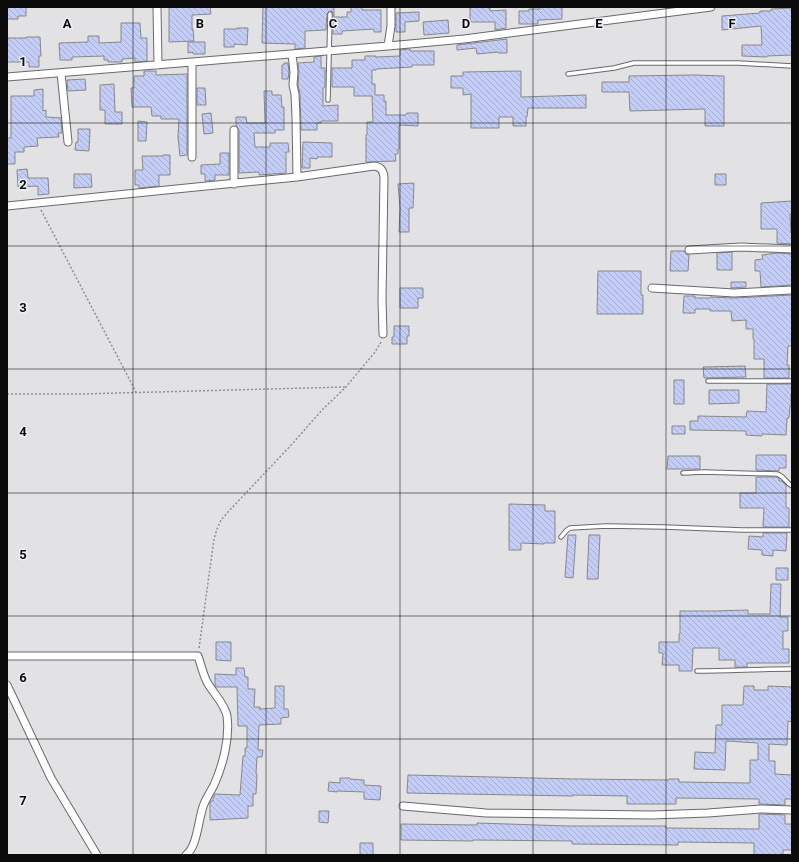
<svg xmlns="http://www.w3.org/2000/svg" width="799" height="862" viewBox="0 0 799 862" font-family="Roboto,sans-serif">
<defs>
<pattern id="building-back-hatch" width="6" height="6" patternUnits="userSpaceOnUse"><rect width="6" height="6" fill="#c3cdf5"/><path d="M-1 5l2 2M0 0l6 6M5-1l2 2" fill="none" stroke="#a6afd1"/></pattern>
</defs>
<rect width="100%" height="100%" fill="#e2e2e5"/>
<path fill="url(#building-back-hatch)" stroke="#87888b" d="M 7,7 L 26,7 L 26,16 L 18,16 L 18,19 L 7,19 Z
M 169,7 L 210,7 L 211,14 L 192,15 L 192,29 L 193,29 L 194,41 L 169,42 Z
M 263,7 L 334,7 L 334,17 L 347,17 L 347,12 L 351,12 L 351,7 L 362,7 L 362,10 L 381,10 L 381,32 L 374,32 L 374,29 L 342,31 L 342,34 L 333,34 L 333,14 L 332,11 L 330,11 L 327,14 L 326,30 L 305,31 L 305,48 L 295,49 L 295,44 L 262,43 Z
M 470,7 L 490,7 L 490,11 L 506,10 L 506,28 L 495,30 L 495,22 L 470,22 Z
M 540,7 L 562,7 L 562,19 L 538,20 L 538,24 L 519,24 L 519,11 L 529,11 L 529,9 L 540,9 Z
M 792,8 L 792,55 L 767,56 L 767,57 L 742,56 L 742,45 L 762,45 L 761,26 L 722,30 L 722,16 L 760,13 L 760,11 L 771,11 L 771,9 Z
M 419,12 L 419,21 L 405,22 L 405,32 L 396,32 L 396,13 Z
M 448,20 L 449,33 L 424,35 L 423,22 Z
M 121,23 L 140,23 L 141,38 L 147,38 L 147,61 L 135,62 L 135,58 L 122,59 L 122,62 L 108,62 L 108,60 L 104,60 L 104,56 L 72,57 L 72,60 L 60,60 L 59,43 L 88,42 L 88,36 L 99,36 L 99,43 L 121,42 Z
M 237,28 L 248,28 L 247,45 L 234,44 L 234,47 L 224,47 L 224,29 L 237,29 Z
M 26,37 L 40,37 L 41,56 L 39,56 L 39,67 L 29,67 L 29,62 L 7,62 L 7,38 L 26,38 Z
M 507,39 L 507,53 L 498,53 L 498,52 L 477,54 L 476,48 L 457,50 L 457,45 Z
M 188,42 L 205,42 L 205,54 L 193,54 L 193,52 L 188,53 Z
M 410,49 L 410,51 L 434,51 L 434,65 L 412,65 L 412,67 L 376,69 L 376,70 L 372,70 L 372,84 L 375,84 L 375,95 L 384,95 L 384,101 L 386,101 L 386,115 L 406,115 L 407,113 L 418,113 L 418,126 L 399,125 L 399,149 L 398,149 L 398,154 L 395,154 L 396,161 L 366,162 L 366,135 L 367,135 L 367,122 L 373,122 L 372,96 L 354,96 L 354,87 L 332,87 L 332,68 L 352,68 L 352,60 L 365,60 L 365,56 L 376,56 L 376,57 L 400,56 L 400,50 Z
M 321,56 L 321,68 L 325,68 L 325,87 L 323,88 L 323,106 L 338,105 L 338,121 L 321,121 L 321,123 L 317,123 L 317,130 L 301,130 L 300,94 L 298,85 L 299,72 L 298,63 L 314,62 L 314,57 Z
M 284,63 L 288,63 L 289,72 L 288,79 L 282,79 L 282,65 L 284,65 Z
M 144,71 L 156,71 L 156,75 L 187,74 L 187,155 L 180,156 L 178,137 L 179,119 L 161,119 L 161,116 L 152,116 L 151,107 L 132,107 L 131,88 L 134,88 L 134,76 L 144,76 Z
M 521,71 L 521,97 L 586,95 L 586,108 L 528,108 L 527,117 L 526,117 L 526,126 L 513,126 L 513,117 L 499,117 L 499,128 L 471,128 L 471,94 L 463,95 L 463,88 L 451,88 L 451,76 L 463,76 L 463,72 Z
M 694,75 L 724,76 L 724,126 L 705,126 L 705,109 L 630,111 L 629,92 L 602,92 L 602,82 L 629,82 L 629,76 Z
M 85,79 L 86,90 L 68,91 L 67,80 Z
M 114,84 L 115,112 L 122,112 L 122,124 L 105,124 L 105,110 L 100,110 L 100,85 Z
M 197,88 L 205,88 L 206,105 L 197,105 Z
M 43,89 L 43,111 L 46,110 L 46,117 L 61,118 L 62,133 L 58,133 L 59,137 L 37,138 L 38,146 L 24,147 L 24,152 L 15,152 L 15,164 L 7,164 L 7,138 L 11,138 L 11,96 L 34,96 L 34,90 Z
M 264,91 L 272,91 L 272,95 L 281,95 L 282,107 L 284,107 L 284,130 L 275,130 L 275,133 L 254,133 L 255,147 L 270,147 L 270,143 L 288,143 L 289,152 L 286,152 L 286,173 L 259,175 L 259,172 L 239,173 L 239,130 L 236,125 L 236,117 L 246,117 L 247,123 L 265,123 Z
M 211,113 L 213,133 L 204,134 L 202,114 Z
M 138,121 L 147,122 L 146,141 L 138,141 Z
M 78,129 L 90,129 L 89,151 L 75,150 L 76,142 L 78,142 Z
M 303,142 L 332,143 L 332,157 L 317,157 L 317,159 L 310,158 L 310,168 L 302,168 Z
M 220,153 L 229,153 L 229,175 L 215,175 L 215,180 L 205,181 L 205,174 L 201,174 L 201,165 L 220,164 Z
M 163,155 L 170,155 L 170,175 L 159,175 L 159,186 L 139,188 L 139,185 L 135,185 L 135,170 L 143,170 L 142,156 L 163,156 Z
M 27,169 L 28,178 L 48,178 L 49,194 L 38,195 L 38,186 L 18,187 L 17,170 Z
M 74,174 L 91,174 L 92,187 L 74,188 Z
M 715,174 L 726,174 L 726,185 L 715,185 Z
M 414,183 L 413,208 L 409,208 L 409,232 L 399,232 L 400,208 L 398,184 Z
M 792,201 L 792,214 L 790,214 L 791,233 L 792,233 L 792,244 L 777,243 L 777,229 L 761,229 L 761,203 Z
M 671,251 L 684,251 L 686,254 L 689,255 L 688,271 L 670,271 Z
M 732,252 L 732,270 L 717,270 L 717,253 Z
M 777,253 L 792,254 L 792,285 L 761,287 L 760,271 L 755,271 L 755,260 L 763,259 L 762,255 Z
M 598,271 L 641,271 L 641,295 L 643,295 L 643,314 L 597,314 Z
M 731,282 L 746,282 L 746,287 L 731,288 Z
M 400,288 L 423,288 L 423,298 L 418,298 L 418,308 L 400,308 Z
M 792,295 L 792,346 L 788,346 L 787,365 L 789,365 L 789,378 L 764,378 L 764,359 L 754,359 L 754,339 L 753,339 L 753,329 L 746,329 L 746,320 L 732,321 L 731,311 L 710,311 L 710,309 L 695,309 L 695,313 L 683,313 L 684,296 L 695,296 L 695,298 L 710,298 L 710,297 L 734,298 Z
M 394,326 L 409,326 L 409,336 L 407,336 L 407,344 L 392,344 L 392,337 L 394,337 Z
M 745,366 L 746,377 L 704,378 L 703,367 Z
M 674,380 L 684,380 L 684,404 L 674,404 Z
M 767,384 L 792,384 L 792,394 L 791,394 L 791,406 L 790,406 L 789,418 L 787,418 L 786,435 L 762,434 L 762,436 L 746,435 L 746,431 L 690,430 L 690,421 L 698,421 L 698,416 L 746,417 L 747,411 L 766,412 Z
M 709,390 L 739,390 L 739,403 L 709,404 Z
M 672,426 L 685,426 L 685,434 L 672,434 Z
M 756,455 L 786,455 L 786,468 L 779,468 L 779,471 L 756,470 Z
M 668,456 L 700,456 L 700,469 L 667,469 Z
M 756,477 L 776,477 L 779,478 L 779,481 L 782,481 L 786,485 L 786,508 L 789,508 L 789,527 L 763,527 L 764,508 L 740,508 L 740,493 L 756,493 Z
M 509,504 L 545,505 L 545,511 L 555,511 L 555,543 L 544,543 L 544,544 L 521,543 L 521,550 L 509,550 Z
M 763,533 L 787,533 L 786,551 L 773,550 L 773,556 L 762,555 L 762,550 L 748,549 L 749,536 L 763,537 Z
M 568,535 L 576,535 L 573,578 L 565,577 Z
M 589,535 L 600,535 L 598,579 L 587,579 Z
M 776,568 L 788,568 L 788,580 L 776,580 Z
M 771,584 L 781,584 L 780,617 L 788,617 L 788,631 L 783,631 L 783,649 L 789,649 L 789,663 L 747,663 L 747,667 L 735,667 L 735,660 L 719,660 L 719,648 L 693,648 L 692,671 L 679,671 L 679,665 L 662,665 L 663,653 L 659,653 L 659,642 L 679,642 L 679,634 L 680,634 L 680,611 L 715,611 L 748,610 L 748,614 L 770,614 Z
M 216,642 L 231,642 L 231,661 L 216,660 Z
M 236,668 L 244,668 L 245,677 L 248,677 L 248,689 L 255,689 L 254,707 L 260,707 L 260,709 L 275,708 L 275,686 L 284,686 L 284,709 L 288,709 L 289,717 L 281,718 L 281,724 L 259,725 L 258,750 L 263,750 L 262,757 L 257,757 L 256,774 L 257,774 L 256,794 L 253,794 L 253,806 L 248,806 L 248,818 L 210,820 L 210,803 L 211,801 L 213,801 L 213,798 L 215,794 L 240,795 L 243,756 L 245,756 L 245,748 L 247,748 L 247,726 L 238,726 L 237,687 L 216,687 L 215,685 L 215,674 L 236,675 Z
M 744,686 L 754,686 L 754,690 L 768,690 L 768,686 L 792,687 L 792,722 L 788,721 L 787,745 L 769,744 L 769,761 L 775,761 L 775,774 L 792,775 L 792,799 L 785,799 L 785,805 L 759,804 L 759,799 L 676,798 L 676,804 L 627,804 L 627,796 L 573,795 L 573,796 L 407,793 L 408,775 L 576,779 L 669,780 L 669,779 L 679,779 L 679,782 L 750,783 L 750,760 L 758,760 L 758,743 L 726,741 L 725,770 L 694,769 L 695,752 L 715,753 L 716,725 L 722,725 L 722,705 L 743,705 Z
M 340,778 L 350,778 L 350,779 L 364,780 L 364,785 L 381,786 L 380,800 L 364,799 L 364,792 L 337,791 L 337,792 L 328,791 L 329,782 L 340,783 Z
M 319,811 L 329,811 L 328,823 L 319,822 Z
M 759,814 L 785,815 L 785,824 L 792,824 L 792,850 L 783,850 L 783,855 L 754,855 L 754,843 L 678,842 L 678,845 L 572,844 L 572,841 L 473,840 L 473,841 L 401,840 L 401,824 L 477,825 L 477,823 L 568,826 L 666,826 L 666,828 L 759,829 Z
M 360,843 L 373,843 L 373,855 L 360,855 Z"/>
<g fill="none" stroke-linecap="round" stroke-linejoin="round">
<g stroke="#68696b" stroke-width="5.5">
<path id="lane" d="M 568,74 L 614,68 L 634,63 L 738,63 L 792,66
M 328,100 L 330,14
M 708,381 L 792,381
M 683,473 L 704,472 L 777,474 C 784,476 786,483 792,486
M 561,537 L 567,530 L 570,528 L 606,526 L 664,527 L 742,530 L 792,530
M 697,671 C 728,671 760,669 792,669"/>
</g>
<g stroke="#68696b" stroke-width="9">
<path id="street" d="M 157,7 L 158,65
M 388,46 L 391,26 L 391,7
M 292,54 L 294,72 L 293,85 L 295,94 L 296,117 L 297,177
M 61,73 L 68,142
M 7,77 L 192,62 L 388,46 L 464,39 L 711,7
M 234,130 L 234,184
M 192,157 L 192,62
M 7,206 L 297,177 L 374,166 C 381,167 383,170 384,177 L 382,299 L 383,334
M 689,250 L 741,247 L 792,249
M 652,288 L 734,293 L 792,290
M 7,656 L 198,656 C 201,665 203,674 207,682 C 213,693 225,704 227,716 C 230,738 223,765 214,785 C 211,791 207,797 204,804 C 198,818 198,846 186,855
M 7,685 L 51,778 L 97,855
M 403,806 L 486,813 L 652,815 L 708,813 L 761,809 L 792,810"/>
</g>
<path stroke="#8f8f91" stroke-width="1.5" stroke-dasharray="2 2" stroke-linecap="butt" d="M 41,210 L 136,392
M 7,394 L 81,394 L 345,387
M 199,648 L 214,539 L 217,529 L 221,520 L 228,512 L 294,442 L 323,409 L 346,387 L 375,352 L 381,342"/>
<use href="#lane" stroke="#fff" stroke-width="3.5"/>
<use href="#street" stroke="#fff" stroke-width="7"/>
</g>
<path fill="none" stroke="#0b0b0c" stroke-width="1" stroke-opacity="0.55" d="M 133,7 L 133,855M 266,7 L 266,855M 400,7 L 400,855M 533,7 L 533,855M 666,7 L 666,855M 7,123 L 792,123M 7,246 L 792,246M 7,369 L 792,369M 7,493 L 792,493M 7,616 L 792,616M 7,739 L 792,739"/>
<g font-size="13" text-anchor="middle" font-weight="bold" fill="#0b0b0c" stroke="#eff0f3" stroke-width="3" stroke-linejoin="round" paint-order="stroke">
<text x="67" y="28">A</text>
<text x="200" y="28">B</text>
<text x="333" y="28">C</text>
<text x="466" y="28">D</text>
<text x="599" y="28">E</text>
<text x="732" y="28">F</text>
<text x="23" y="66">1</text>
<text x="23" y="189">2</text>
<text x="23" y="312">3</text>
<text x="23" y="436">4</text>
<text x="23" y="559">5</text>
<text x="23" y="682">6</text>
<text x="23" y="805">7</text>
</g>
<rect width="799" height="862" fill="none" stroke="#0b0b0c" stroke-width="16"/>
</svg>
